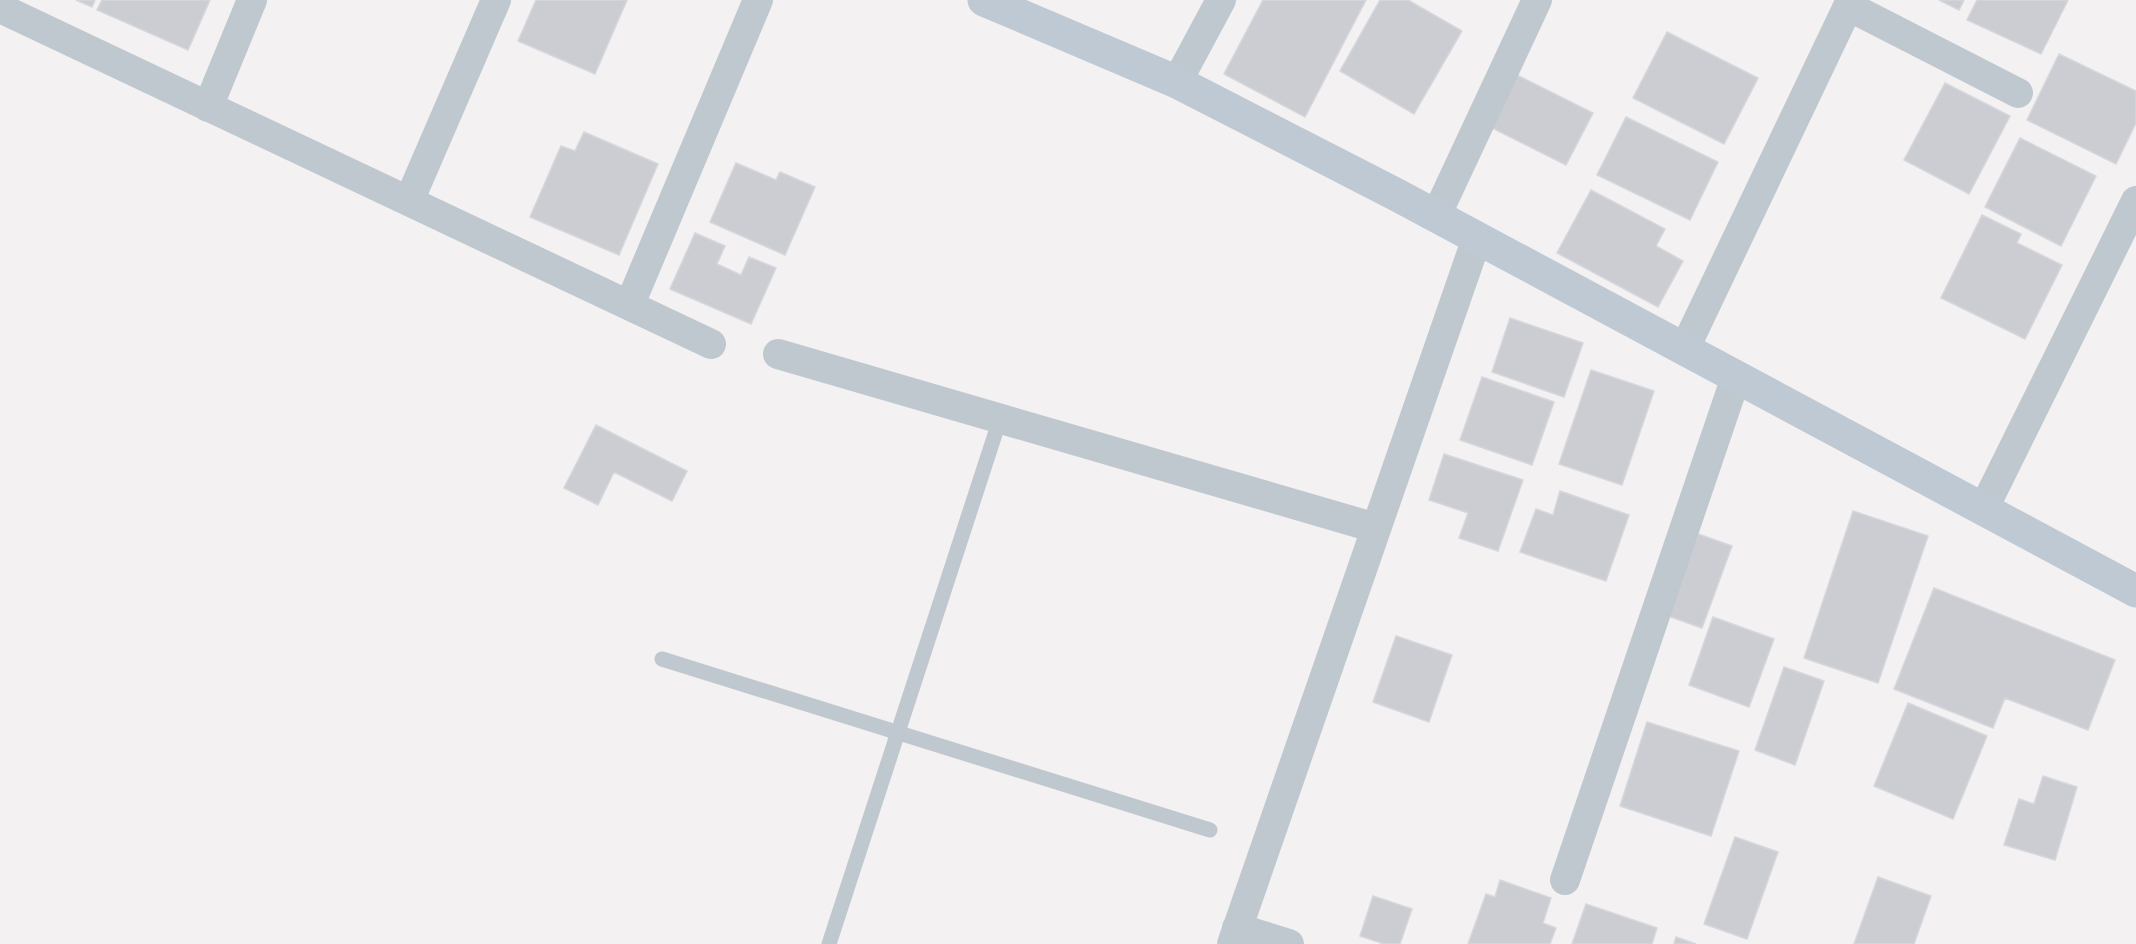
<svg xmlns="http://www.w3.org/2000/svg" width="2136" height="944" viewBox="0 0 2136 944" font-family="'IBM Plex Sans',sans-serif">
<rect width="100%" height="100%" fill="#f3f1f1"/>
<path fill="#cbcdd3" stroke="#d5d7dc" stroke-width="1.5" d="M 76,0 L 95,0 L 92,7 Z
M 102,0 L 210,0 L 188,50 L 97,10 Z
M 536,0 L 627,0 L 595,74 L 518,41 Z
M 1263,0 L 1366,0 L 1305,117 L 1224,74 Z
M 1380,0 L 1408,0 L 1462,31 L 1414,114 L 1340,71 Z
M 1939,0 L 1964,0 L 1959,10 Z
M 1977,0 L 2068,0 L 2041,54 L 1967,20 Z
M 1667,32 L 1758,78 L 1724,144 L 1633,98 Z
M 2059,54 L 2136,91 L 2136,123 L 2116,164 L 2027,120 Z
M 1515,74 L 1593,113 L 1566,165 L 1488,126 Z
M 1945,83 L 2010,116 L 1969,194 L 1904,160 Z
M 1626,117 L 1718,162 L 1690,220 L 1597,175 Z
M 584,132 L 658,164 L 619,255 L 530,217 L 561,146 L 575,151 Z
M 2020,138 L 2096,176 L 2061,246 L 1985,207 Z
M 736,163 L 776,180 L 780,172 L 815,187 L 785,255 L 710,222 Z
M 1591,190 L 1665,229 L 1656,246 L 1683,261 L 1658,307 L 1557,253 Z
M 1982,215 L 2021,234 L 2017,243 L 2062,265 L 2025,339 L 1941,298 Z
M 695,233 L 725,246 L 717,264 L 741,275 L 749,257 L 776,268 L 751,324 L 670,289 Z
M 1510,318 L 1583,343 L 1564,397 L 1492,372 Z
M 1591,370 L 1654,391 L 1622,485 L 1559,464 Z
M 1482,377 L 1554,402 L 1532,465 L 1460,440 Z
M 596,425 L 687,471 L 672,501 L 614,472 L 598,505 L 564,488 Z
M 1444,454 L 1523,480 L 1498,551 L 1459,538 L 1468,513 L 1429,500 Z
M 1560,491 L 1629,515 L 1606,581 L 1520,552 L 1536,509 L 1553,515 Z
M 1853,511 L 1928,536 L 1878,683 L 1804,658 Z
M 1698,534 L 1732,546 L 1702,628 L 1668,616 Z
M 1934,588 L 2115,660 L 2088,730 L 2005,698 L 1993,728 L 1894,689 Z
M 1713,617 L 1774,639 L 1749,707 L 1689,685 Z
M 1396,636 L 1452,655 L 1429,722 L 1373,702 Z
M 1784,667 L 1824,681 L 1795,765 L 1755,750 Z
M 1908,703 L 1987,736 L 1953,819 L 1874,786 Z
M 1647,722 L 1739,751 L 1711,836 L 1620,806 Z
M 2043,776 L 2077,787 L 2055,860 L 2004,845 L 2019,799 L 2034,804 Z
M 1735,837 L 1778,852 L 1747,939 L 1704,924 Z
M 1878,877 L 1931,896 L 1914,944 L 1854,944 Z
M 1500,880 L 1551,898 L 1543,923 L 1556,928 L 1550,944 L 1468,944 L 1486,894 L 1495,897 Z
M 1373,896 L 1412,909 L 1400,944 L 1384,944 L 1360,936 Z
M 1586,904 L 1657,928 L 1652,944 L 1572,944 Z
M 1676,937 L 1696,944 L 1674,944 Z"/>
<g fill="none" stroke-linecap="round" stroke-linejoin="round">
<path stroke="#bfc8cf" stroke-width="15" d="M 662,659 L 1210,830
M 829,944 L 1000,419"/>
<path stroke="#bfc8cf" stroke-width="30" d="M 1848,6 L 2018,93
M 0,8 L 711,344
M 1177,82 L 1221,0
M 208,107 L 252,0
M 409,201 L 496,0
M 1436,216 L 1537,0
M 630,304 L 758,0
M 1684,350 L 1851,0
M 778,354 L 1376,528
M 1983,510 L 2136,201
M 1565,880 L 1736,377
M 1237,928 L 1289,944
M 1232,944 L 1477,238"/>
<path stroke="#bfc9d4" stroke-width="33" d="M 984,0 L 1177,82 L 1397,195 L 2136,591"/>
</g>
</svg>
